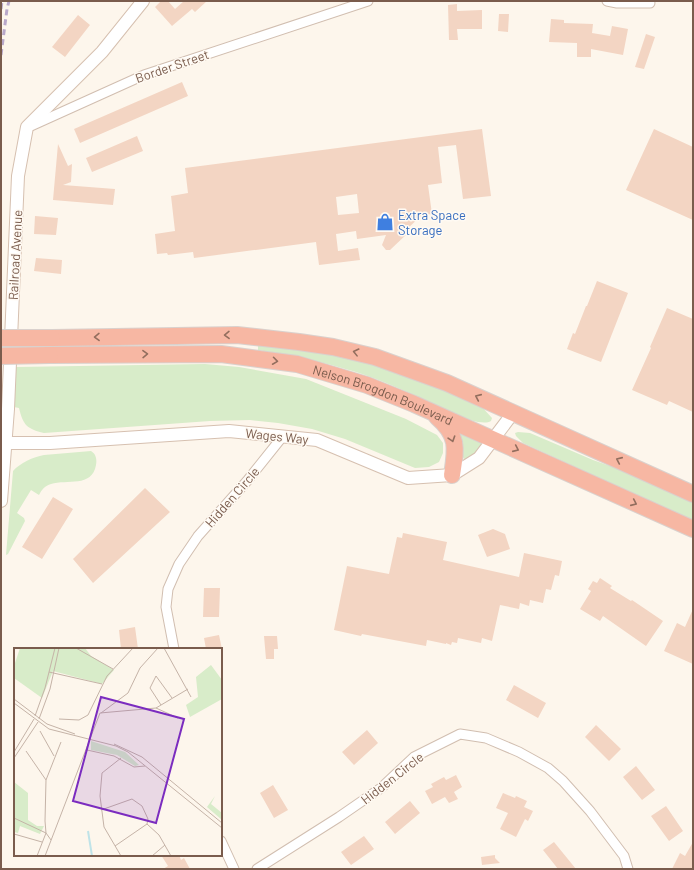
<svg xmlns="http://www.w3.org/2000/svg" width="694" height="870" viewBox="0 0 694 870" font-family="Barlow,sans-serif">
<rect width="100%" height="100%" fill="#fdf6ec"/>
<path fill="#d8ecc9" d="M 258,344 L 330,353 L 406,373 L 481,406 L 492,418 L 491,421 C 479,428 445,409 432,403 C 407,392 382,380 356,372 C 323,362 291,355 258,350 Z
M 205,364 L 239,367 L 306,379 L 406,419 L 437,435 L 443,443 L 443,453 L 439,462 L 429,467 L 415,468 L 345,439 L 312,429 L 278,423 L 250,420 L 210,421 L 44,433 C 27,429 23,425 19,408 L 14,407 L 16,367 Z
M 518,432 L 530,433 L 593,460 L 655,482 L 693,501 L 693,521 L 523,443 L 516,436 L 515,433 Z
M 458,433 L 481,443 C 482,450 473,456 469,461 L 466,461 L 462,456 Z
M 91,451 C 96,454 97,459 96,465 C 92,488 67,479 51,484 C 45,486 42,489 39,495 L 31,490 L 17,513 L 24,518 L 25,521 L 8,554 L 6,555 L 13,471 C 20,463 33,457 44,455 Z"/>
<path fill="#f3d5c3" fill-rule="evenodd" d="M 161,1 L 168,1 L 175,9 L 184,1 L 207,1 L 195,12 L 192,9 L 172,26 L 155,7 Z
M 457,4 L 457,11 L 482,10 L 482,29 L 457,29 L 458,40 L 449,40 L 448,5 Z
M 499,14 L 509,14 L 508,32 L 498,31 Z
M 78,15 L 90,25 L 65,57 L 52,47 Z
M 551,19 L 564,20 L 564,23 L 593,24 L 592,33 L 610,36 L 612,26 L 628,29 L 623,55 L 591,49 L 591,57 L 577,57 L 577,43 L 549,42 Z
M 646,34 L 655,37 L 644,69 L 635,67 Z
M 182,82 L 188,96 L 80,143 L 74,129 Z
M 482,129 L 491,196 L 463,199 L 456,145 L 438,147 L 442,183 L 428,185 L 432,214 L 422,215 L 407,229 L 409,232 L 390,250 L 386,250 L 382,245 L 386,235 L 357,239 L 356,231 L 336,234 L 338,251 L 358,248 L 360,260 L 319,265 L 316,242 L 194,258 L 193,252 L 168,255 L 167,253 L 157,254 L 155,234 L 175,231 L 171,196 L 188,193 L 185,168 ZM 357,194 L 359,213 L 338,215 L 336,197 Z
M 654,129 L 693,147 L 693,220 L 626,190 Z
M 137,136 L 143,151 L 92,172 L 86,158 Z
M 58,144 L 68,166 L 72,164 L 71,182 L 63,185 L 115,189 L 113,205 L 53,200 Z
M 35,216 L 58,218 L 56,235 L 34,234 Z
M 36,258 L 62,260 L 61,274 L 34,271 Z
M 597,281 L 628,293 L 601,362 L 567,349 L 573,333 L 575,334 L 586,306 L 587,306 Z
M 667,308 L 693,319 L 693,412 L 669,401 L 667,405 L 632,390 L 651,348 L 650,347 Z
M 145,488 L 170,512 L 93,583 L 73,559 Z
M 53,497 L 73,509 L 42,559 L 22,547 Z
M 493,529 L 505,534 L 510,549 L 487,557 L 478,535 Z
M 403,533 L 447,542 L 443,560 L 519,577 L 524,553 L 562,561 L 559,576 L 555,575 L 551,590 L 546,589 L 543,603 L 530,600 L 529,606 L 520,603 L 519,609 L 500,605 L 492,641 L 482,638 L 481,643 L 458,638 L 457,643 L 452,642 L 451,645 L 446,643 L 446,644 L 427,640 L 426,646 L 362,634 L 361,636 L 334,630 L 347,566 L 389,574 L 397,537 L 402,538 Z
M 600,578 L 612,586 L 610,588 L 631,601 L 632,600 L 663,621 L 646,646 L 603,616 L 600,621 L 580,609 L 591,591 L 588,589 L 593,581 L 597,583 Z
M 204,588 L 220,588 L 219,617 L 203,617 Z
M 693,609 L 693,664 L 664,651 L 677,623 L 685,627 Z
M 135,627 L 138,649 L 121,649 L 119,630 Z
M 219,635 L 222,649 L 206,649 L 204,638 Z
M 264,636 L 277,636 L 278,649 L 274,649 L 274,659 L 266,659 Z
M 514,685 L 546,703 L 538,718 L 506,700 Z
M 596,725 L 621,749 L 609,761 L 585,737 Z
M 367,730 L 378,743 L 354,765 L 342,752 Z
M 636,766 L 655,790 L 642,800 L 623,777 Z
M 456,775 L 462,787 L 454,792 L 458,799 L 449,803 L 445,797 L 432,804 L 425,791 L 433,787 L 431,784 L 444,777 L 446,780 Z
M 273,785 L 288,810 L 274,818 L 260,793 Z
M 503,793 L 515,798 L 516,796 L 527,801 L 524,807 L 533,811 L 528,821 L 525,819 L 516,837 L 500,829 L 508,813 L 496,808 Z
M 410,801 L 420,813 L 395,834 L 385,822 Z
M 666,806 L 683,831 L 669,841 L 651,816 Z
M 364,836 L 374,849 L 351,865 L 341,852 Z
M 554,842 L 576,869 L 558,869 L 543,850 Z
M 693,842 L 693,869 L 672,869 L 680,853 L 685,856 Z
M 161,855 L 179,855 L 181,860 L 184,858 L 190,869 L 163,869 L 168,866 Z
M 495,855 L 495,858 L 500,863 L 482,865 L 481,857 Z"/>
<g fill="none" stroke-linecap="round" stroke-linejoin="round">
<g stroke="#d1beb0" stroke-width="11">
<path id="street" d="M 607,1 L 617,3 L 650,3
M 31,126 L 144,75 L 368,1
M 174,649 L 166,607 L 168,589 L 179,564 L 198,536 L 247,481 L 283,436
M 221,841 L 234,869
M 257,869 L 339,817 L 381,788 L 414,757 L 460,734 L 486,738 L 519,752 L 548,768 L 563,781 L 590,811 L 624,856 L 628,869"/>
</g>
<g stroke="#d6c0b0" stroke-width="14">
<path id="secondary" d="M 6,443 L 50,443 L 229,431 L 317,440 L 408,478 L 452,475 L 479,458 L 513,413
M 1,501 L 8,409 L 18,176 L 27,127 L 102,52 L 143,1"/>
</g>
<g stroke="#dad1cd" stroke-width="18">
<g id="highway">
<path d="M 52,338 L 237,335 L 299,342 L 333,347 L 375,357 L 447,383 L 693,494"/>
<path id="s1" d="M 50,355 L 221,354 L 297,364 L 367,385 L 414,404 L 693,529"/>
<path d="M 437,417 C 459,436 456,449 452,475"/>
</g>
</g>
<use href="#street" stroke="#fff" stroke-width="9"/>
<use href="#secondary" stroke="#fff" stroke-width="12"/>
<use href="#highway" stroke="#f7b7a3" stroke-width="16"/>
<path stroke="#b9a8c9" stroke-width="3" stroke-dasharray="6 4" stroke-linecap="butt" d="M 1,9 L 2,1
M 1,55 L 7,9 L 9,1"/>
<g stroke="#dad1cd" stroke-width="18" stroke-linecap="butt">
<path id="highway-bridge" d="M 1,338 L 52,338
M 1,356 L 50,355"/>
</g>
<use href="#highway-bridge" stroke="#f7b7a3" stroke-width="16"/>
</g>
<defs><path id="oneway-chevron" d="M-2-3.5L2.5 0L-2 3.5" fill="none" stroke-width="1.6" stroke-linecap="round" stroke-linejoin="round"/></defs>
<g stroke="#936e5e">
<use href="#oneway-chevron" transform="translate(227 335) rotate(179)"/>
<use href="#oneway-chevron" transform="translate(97 337) rotate(179)"/>
<use href="#oneway-chevron" transform="translate(356 352) rotate(-166)"/>
<use href="#oneway-chevron" transform="translate(145 354) rotate(-1)"/>
<use href="#oneway-chevron" transform="translate(275 361) rotate(8)"/>
<use href="#oneway-chevron" transform="translate(478 397) rotate(-156)"/>
<use href="#oneway-chevron" transform="translate(452 439) rotate(72)"/>
<use href="#oneway-chevron" transform="translate(516 449) rotate(24)"/>
<use href="#oneway-chevron" transform="translate(619 460) rotate(-156)"/>
<use href="#oneway-chevron" transform="translate(634 503) rotate(24)"/>
</g>
<defs>
<g id="shop-bare" transform="scale(1.38)"><path d="M-5-2.5h2.3a2.7 3.5 0 0 1 5.4 0H5L5.5 6h-11ZM-1.5-2.5h3a1.5 2.3 0 0 0-3 0Z" fill="#3f7fe0" stroke="#fffaf3" stroke-width="2.5" paint-order="stroke"/></g>
</defs>
<g fill-rule="evenodd">
<use href="#shop-bare" x="385" y="222"/>
</g>
<g text-anchor="middle" dominant-baseline="central" stroke-width="3" stroke-linejoin="round" paint-order="stroke">
<g font-size="13" fill="#7a5c4d" stroke="#fffaf3">
<text transform="translate(172 66) rotate(-19)">Border Street</text>
<text transform="translate(15 255) rotate(-87)">Railroad Avenue</text>
<text stroke="none"><textPath href="#s1" startOffset="339">Nelson Brogdon Boulevard</textPath></text>
<text transform="translate(277 436) rotate(6)">Wages Way</text>
<text transform="translate(232 497) rotate(-49)">Hidden Circle</text>
<text transform="translate(392 778) rotate(-38)">Hidden Circle</text>
</g>
<g font-size="13" fill="#366cbe" stroke="#fffaf3" text-anchor="start">
<text x="398" y="215">Extra Space<tspan x="398" dy="15">Storage</tspan></text>
</g>
</g>
<g transform="translate(14 648)">
<rect width="208" height="208" fill="#fdf6ec"/>
<path d="M 6,0 L 71,0 L 77,8 L 100,22 L 88,36 L 39,23 L 28,50 L 0,30 L 0,18 ZM 197,17 L 208,32 L 208,51 L 176,69 L 172,57 L 184,49 L 182,29 ZM 77,93 L 111,104 L 125,117 L 121,118 L 103,107 L 77,102 ZM 0,134 L 14,145 L 14,172 L 23,178 L 30,178 L 26,186 L 6,178 L 4,185 L 0,184 ZM 201,148 L 197,156 L 208,165 L 208,172 L 193,159 Z" fill="#d8ecc9"/>
<path fill="none" stroke="#bfe3e8" stroke-width="2" d="M 74,183 L 78,208"/>
<path fill="none" stroke="#c5b3a7" stroke-width="1" d="M 62,0 L 99,21M 150,0 L 177,49M 35,24 L 88,36M 0,51 L 33,76 L 61,86M 0,55 L 35,81 L 102,98 L 114,104 L 208,180M 147,57 L 136,40 L 142,28 L 158,50M 142,60 L 164,70M 86,65 L 142,60 L 174,41M 87,65 L 114,45 L 126,20 L 144,0M 21,68 L 31,40 L 41,0M 25,71 L 36,41 L 45,0M 45,71 L 65,72 L 74,67 L 93,28 L 119,0M 26,83 L 40,108M 100,96 L 128,109 L 208,175M 73,102 L 100,108 L 120,119 L 131,118M 12,103 L 32,132M 0,104 L 20,71M 0,110 L 24,74M 107,110 L 88,125 L 86,148 L 90,179 L 107,208M 87,162 L 118,151 L 128,158 L 134,171 L 133,176 L 101,198M 0,170 L 32,185M 133,176 L 145,187 L 157,208M 0,186 L 28,194M 37,192 L 32,185 L 31,173 L 32,132 L 47,94M 23,208 L 32,185M 31,208 L 86,65M 138,208 L 151,197"/>
<path fill="#7b2cbf" fill-opacity="0.15" stroke="#7b2cbf" stroke-width="2" d="M 87,49 L 170,71 L 142,175 L 59,153 Z"/>
<rect width="208" height="208" fill="none" stroke="#7a5c4d" stroke-width="2"/>
</g>
<rect width="694" height="870" fill="none" stroke="#7a5c4d" stroke-width="4"/>
</svg>
